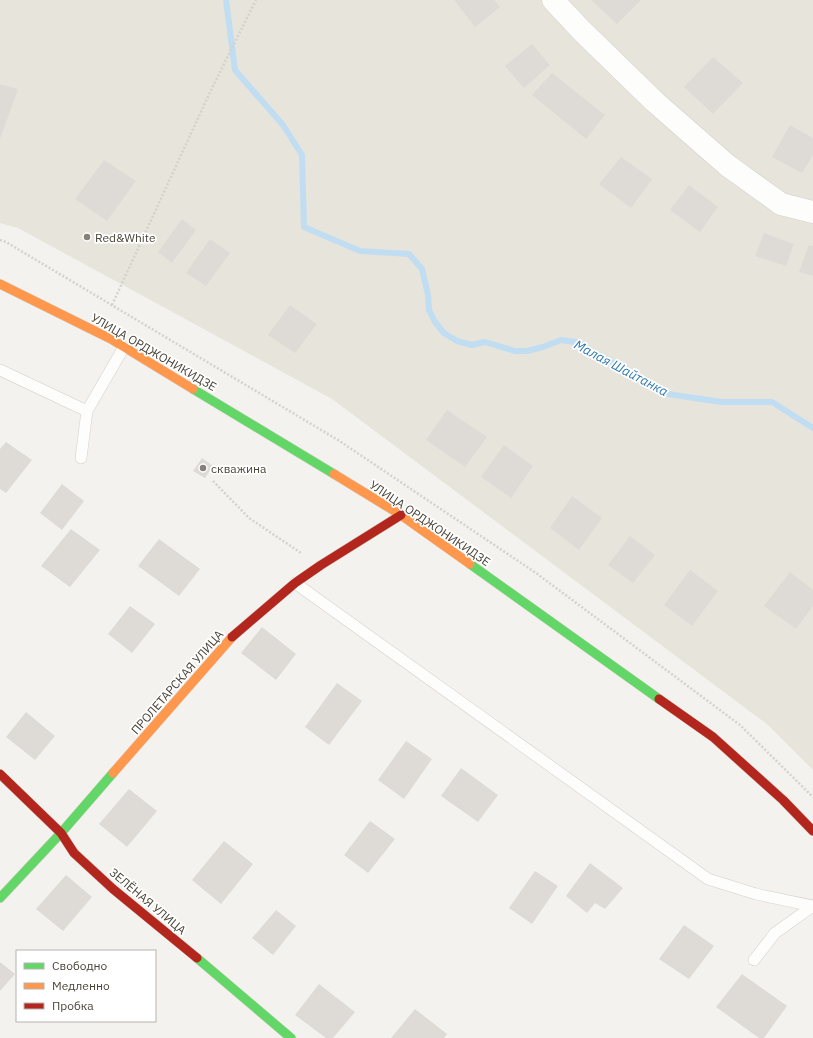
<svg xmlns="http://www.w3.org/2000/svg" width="813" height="1038" viewBox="0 0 813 1038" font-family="'IBM Plex Sans',sans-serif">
<rect width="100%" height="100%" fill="#f4f2ee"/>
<path fill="#e7e4dc" d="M 0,0 L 813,0 L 813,770 L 768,725 L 332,399 L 18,228 L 0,223 Z"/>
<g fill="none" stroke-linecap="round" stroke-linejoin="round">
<path stroke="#c0ddf1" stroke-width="6" d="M 226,0 L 235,70 L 283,125 L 302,155 L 304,227 L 360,251 L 409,254 L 422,269 L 428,295 L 429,310 L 435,322 L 444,333 L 457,341 L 472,345 L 485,342 L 515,351 L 527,351 L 543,347 L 561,340 L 576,342 L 668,394 L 721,402 L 772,402 L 813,428"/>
</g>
<path fill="#dedbd6" d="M 454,0 L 494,0 L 500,7 L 475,27 Z
M 591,0 L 641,0 L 617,24 Z
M 532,44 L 550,65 L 524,88 L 505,66 Z
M 713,57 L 743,83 L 713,114 L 684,87 Z
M 552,73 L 605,115 L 586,139 L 532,95 Z
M 0,84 L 18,89 L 0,139 Z
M 790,125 L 813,138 L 813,155 L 802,173 L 772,157 Z
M 621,157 L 652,179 L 631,208 L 599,184 Z
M 104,160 L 136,181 L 107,221 L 75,199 Z
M 689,185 L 718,207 L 700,232 L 670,210 Z
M 182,219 L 196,230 L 172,263 L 158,252 Z
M 764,233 L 794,244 L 786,266 L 755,256 Z
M 210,239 L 230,253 L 206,286 L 186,273 Z
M 809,245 L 813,246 L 813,276 L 799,272 Z
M 290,305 L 317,324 L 295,353 L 268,335 Z
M 447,410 L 487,437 L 465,467 L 426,440 Z
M 6,442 L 32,460 L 6,493 L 0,489 L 0,449 Z
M 504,445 L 533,466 L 511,498 L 481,477 Z
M 202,458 L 213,466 L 205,478 L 193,471 Z
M 62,484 L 84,501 L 62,530 L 40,513 Z
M 572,496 L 602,518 L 579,550 L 550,528 Z
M 71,529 L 100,550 L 70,587 L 41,566 Z
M 630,536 L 655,555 L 633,583 L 608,565 Z
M 159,539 L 200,569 L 179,596 L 138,566 Z
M 690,570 L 718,591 L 692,626 L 664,605 Z
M 790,572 L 813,590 L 813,606 L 796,629 L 764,606 Z
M 130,606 L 155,624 L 132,653 L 108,634 Z
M 262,627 L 296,654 L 276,680 L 241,653 Z
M 337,683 L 362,701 L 329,745 L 305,727 Z
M 26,712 L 55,736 L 35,760 L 6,737 Z
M 406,741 L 432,759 L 404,799 L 378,780 Z
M 461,768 L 498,795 L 478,822 L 441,796 Z
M 129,789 L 157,811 L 127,847 L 99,824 Z
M 370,821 L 395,839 L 368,873 L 344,855 Z
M 224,841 L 253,864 L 221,904 L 192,880 Z
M 590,863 L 623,888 L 605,909 L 595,903 L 587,913 L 566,896 Z
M 535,871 L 558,886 L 532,924 L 509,908 Z
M 66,875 L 92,897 L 63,931 L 36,909 Z
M 276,910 L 296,926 L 273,955 L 252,938 Z
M 684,925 L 714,946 L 689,979 L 659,959 Z
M 0,962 L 15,974 L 0,991 Z
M 742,974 L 787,1006 L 764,1038 L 759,1038 L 716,1007 Z
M 319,984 L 355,1012 L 333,1038 L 326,1038 L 295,1015 Z
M 415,1009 L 447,1034 L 444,1038 L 391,1038 Z"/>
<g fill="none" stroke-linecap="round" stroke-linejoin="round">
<g stroke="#d2d0cb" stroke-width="12">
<path id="lane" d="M 0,370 L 87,411 L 124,347
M 81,458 L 87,411
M 295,583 L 708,879 L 756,894 L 813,906
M 754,960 L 775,933 L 813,906"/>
</g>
<g stroke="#d2d0cb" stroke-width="23">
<path id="street" d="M 553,0 L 581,30 L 655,102 L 727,165 L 781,204 L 813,212"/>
</g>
<g stroke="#d3cfc5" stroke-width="10">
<path id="fast" d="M 193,389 L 334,474
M 470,564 L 659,699
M 0,898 L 61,833 L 113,773
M 197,958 L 291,1038"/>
</g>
<g stroke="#d3cfc5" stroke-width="10">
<path id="slow" d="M 0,284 L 111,339 L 193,389
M 334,474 L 401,515 L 470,564
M 113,773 L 232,637"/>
</g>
<g stroke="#d3cfc5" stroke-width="10">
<path id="jam" d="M 232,637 L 295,583 L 321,565 L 401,515
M 659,699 L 713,737 L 783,800 L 813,831
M 0,774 L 61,833 L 74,853 L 113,889 L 197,958"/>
</g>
<path stroke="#d3d2cc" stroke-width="2.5" stroke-dasharray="2 2" stroke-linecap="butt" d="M 0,240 L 6,242 L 338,440 L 536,573 L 740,725 L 813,797
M 112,305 L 211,90 L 256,0
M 213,481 L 249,518 L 301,553"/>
<use href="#lane" stroke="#fdfdfc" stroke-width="11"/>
<use href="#street" stroke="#fdfdfc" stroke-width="22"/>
<use href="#fast" stroke="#63d668" stroke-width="9"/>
<use href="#slow" stroke="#ff974d" stroke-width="9"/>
<use href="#jam" stroke="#b3261e" stroke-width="9"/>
</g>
<g fill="#868178" stroke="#fff" stroke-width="1.5">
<circle cx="87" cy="237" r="4"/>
<circle cx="203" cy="468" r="4"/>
</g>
<g text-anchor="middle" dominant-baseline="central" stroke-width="3.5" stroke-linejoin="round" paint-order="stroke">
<g font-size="12" fill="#4b4439" stroke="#fff" text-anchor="start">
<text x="95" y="237">Red&amp;White</text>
<text x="211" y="468">скважина</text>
</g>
<g font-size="12" fill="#4b4439" stroke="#fff">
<text transform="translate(154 352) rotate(30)">УЛИЦА ОРДЖОНИКИДЗЕ</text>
<text transform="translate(430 523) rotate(34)">УЛИЦА ОРДЖОНИКИДЗЕ</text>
<text transform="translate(177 682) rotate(-49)">ПРОЛЕТАРСКАЯ УЛИЦА</text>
<text transform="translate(148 901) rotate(40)">ЗЕЛЁНАЯ УЛИЦА</text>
</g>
<g font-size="13" font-style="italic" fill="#2e7ab2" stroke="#fff">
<text transform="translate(621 368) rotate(28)">Малая Шайтанка</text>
</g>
</g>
<rect x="16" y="950" width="140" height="72" fill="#ffffff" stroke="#b7b4b0"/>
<rect x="24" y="963" width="20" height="6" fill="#63d668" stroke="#b7b4b0"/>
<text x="52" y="970" font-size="12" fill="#4b4439">Свободно</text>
<rect x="24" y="983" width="20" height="6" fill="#ff974d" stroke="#b7b4b0"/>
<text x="52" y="990" font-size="12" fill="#4b4439">Медленно</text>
<rect x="24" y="1003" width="20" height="6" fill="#b3261e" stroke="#b7b4b0"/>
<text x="52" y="1010" font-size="12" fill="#4b4439">Пробка</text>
</svg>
